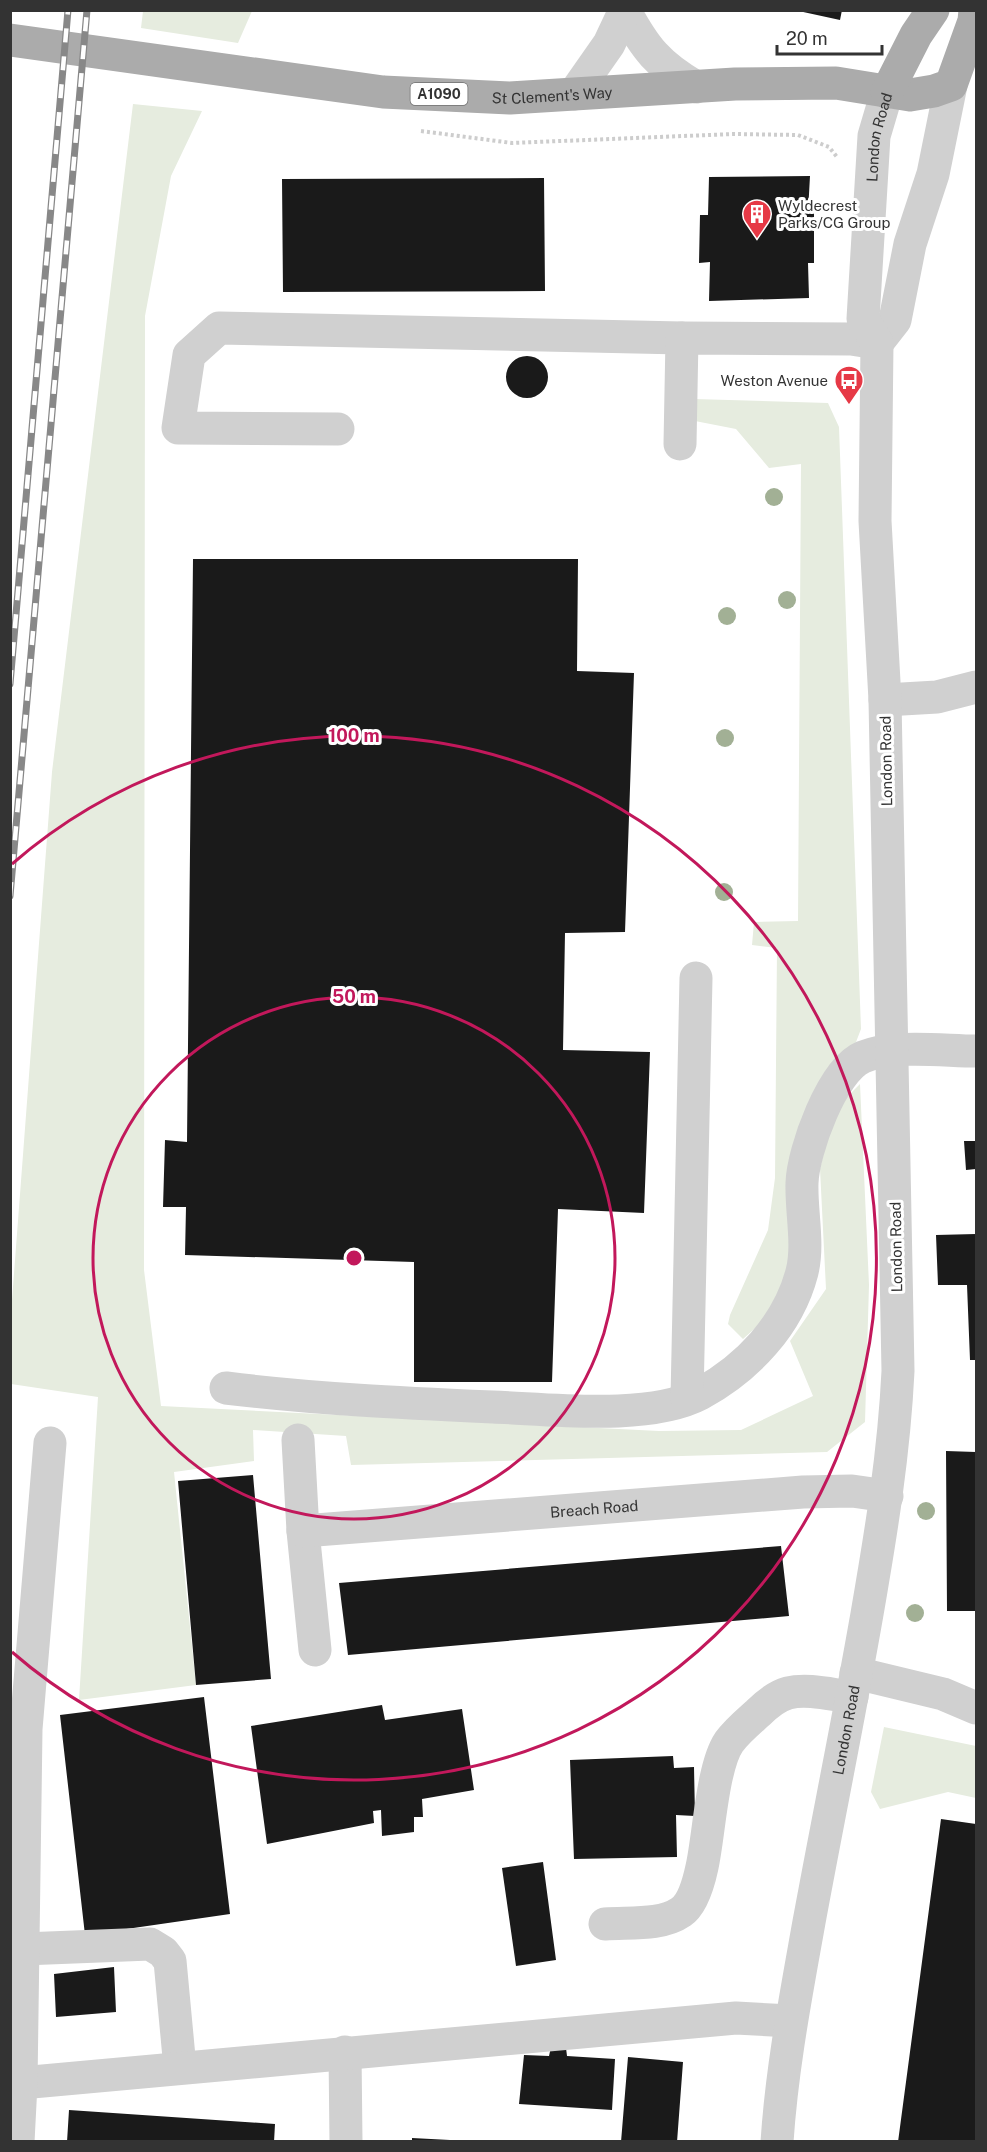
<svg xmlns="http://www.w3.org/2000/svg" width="987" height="2152" viewBox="0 0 987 2152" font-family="'Public Sans',sans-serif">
<rect width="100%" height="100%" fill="#fff"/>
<path fill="#e6ecdf" d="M 143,11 L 143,10 L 252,11 L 238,43 L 141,28 Z
M 133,104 L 202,111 L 171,176 L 145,316 L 144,1270 L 161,1406 L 659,1431 L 741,1430 L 813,1396 L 790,1341 L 826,1289 L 820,1169 L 829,1130 L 844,1100 L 860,1084 L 869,1285 L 865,1422 L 827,1452 L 351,1465 L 346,1436 L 253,1430 L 254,1461 L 174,1472 L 196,1685 L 79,1700 L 98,1397 L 11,1384 L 11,1313 L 52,772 Z
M 694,399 L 828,403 L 839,427 L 861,1029 L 856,1042 L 842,1059 L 785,1284 L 771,1314 L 743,1339 L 728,1324 L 730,1315 L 768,1230 L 775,1178 L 777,948 L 752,945 L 754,922 L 798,921 L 801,464 L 769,468 L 736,429 L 695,421 Z
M 884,1727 L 976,1746 L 976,1798 L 948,1792 L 880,1809 L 871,1792 Z"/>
<path fill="#1a1a1a" d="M 794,10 L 842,10 L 840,20 Z
M 810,176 L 808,212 L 814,212 L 814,263 L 808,263 L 809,298 L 709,301 L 710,262 L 699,263 L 700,215 L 708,215 L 709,177 Z
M 544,178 L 545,291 L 283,292 L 282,179 Z
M506 377a21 21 0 1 1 42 0a21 21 0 1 1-42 0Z
M 193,559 L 578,559 L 577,671 L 634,673 L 625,932 L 565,933 L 563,1050 L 650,1052 L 644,1213 L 558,1209 L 552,1382 L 414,1382 L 414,1262 L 185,1255 L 186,1207 L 163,1207 L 165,1140 L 187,1142 Z
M 964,1141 L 976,1141 L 976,1169 L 966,1170 Z
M 976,1234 L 976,1360 L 970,1360 L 967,1285 L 938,1285 L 936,1235 Z
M 946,1451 L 976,1452 L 976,1611 L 947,1611 Z
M 253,1475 L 271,1679 L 196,1685 L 178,1481 Z
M 781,1546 L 789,1616 L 348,1655 L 339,1583 Z
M 204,1697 L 230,1914 L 85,1935 L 60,1715 Z
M 382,1705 L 385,1720 L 462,1709 L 474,1790 L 422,1799 L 423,1817 L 414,1817 L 414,1832 L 382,1836 L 381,1810 L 373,1811 L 374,1823 L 267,1844 L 251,1726 Z
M 673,1756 L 674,1768 L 694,1767 L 695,1816 L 676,1815 L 677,1857 L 574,1859 L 570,1760 Z
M 941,1819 L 976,1824 L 976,2142 L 898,2142 Z
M 543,1862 L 556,1960 L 516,1966 L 502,1868 Z
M 114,1967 L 116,2012 L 56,2017 L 54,1974 Z
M 551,2047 L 566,2048 L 567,2056 L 615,2059 L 612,2110 L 519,2104 L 524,2055 L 549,2056 Z
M 628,2057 L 683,2062 L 677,2142 L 621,2142 Z
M 69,2110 L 275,2124 L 274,2142 L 67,2142 Z
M 412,2138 L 450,2140 L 450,2142 L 412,2142 Z"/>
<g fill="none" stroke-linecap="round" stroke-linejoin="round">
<path stroke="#cdcdcd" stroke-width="4" stroke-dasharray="3 3" stroke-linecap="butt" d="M 421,131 L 512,143 L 733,134 L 798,135 L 829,147 L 837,157"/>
<g stroke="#d0d0d0" stroke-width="33">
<path d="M 625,11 C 645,48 658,65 696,87"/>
<path d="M 574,94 L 609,44 L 625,10"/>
<path d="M 877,343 L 895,320 L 910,244 L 933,174 L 951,85"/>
<path d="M 338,429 L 178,428 L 189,355 L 219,328 L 682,338"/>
<path d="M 680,444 L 682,338 L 851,339 L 877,343"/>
<path d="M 885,700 L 937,697 L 976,687"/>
<path d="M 226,1388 C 315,1399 404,1403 493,1407 C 550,1409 649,1421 700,1394 C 747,1368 788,1326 802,1272 C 809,1244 801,1212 802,1183 C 803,1151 832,1070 863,1057 C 893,1044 944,1051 976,1051"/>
<path d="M 687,1398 L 696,978"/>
<path d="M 298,1440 L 303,1531 L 315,1650"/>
<path id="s1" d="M 303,1531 L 803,1492 L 852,1491 L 887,1496"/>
<path d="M 856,1673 L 943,1694 L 976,1708"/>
<path d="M 605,1924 C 629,1922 661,1926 681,1912 C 693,1904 699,1881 702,1867 C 709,1836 712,1767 729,1742 C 737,1731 748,1722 758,1713 C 766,1705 777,1696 788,1693 C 808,1688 833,1695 852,1697"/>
<path d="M 23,1949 L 150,1944 L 163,1952 L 170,1961 L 180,2068"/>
<path d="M 345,2052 L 346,2142"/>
<path d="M 10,2084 L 736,2018 L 791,2021"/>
<path d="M 18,2142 L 21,2084 L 26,1729 L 50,1443"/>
<path id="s2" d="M 777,2142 C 782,2067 796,1995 809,1922 C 828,1819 849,1717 867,1614 C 881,1533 894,1454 898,1371 L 885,700 L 875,521 L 877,343 L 863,319 L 874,136 L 887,92"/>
</g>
<g stroke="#ababab" stroke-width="33">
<path id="s3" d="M 10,40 L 383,92 L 510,98 L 735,84 L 836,83 L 910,95 L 934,91 L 951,85 L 974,21 L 975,10"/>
<path d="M 887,92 L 916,35 L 933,10"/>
</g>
<g stroke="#888" stroke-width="7">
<path id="rail" d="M 10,684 L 68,10
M 10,896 L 87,10"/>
</g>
<use href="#rail" stroke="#fff" stroke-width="4.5" stroke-dasharray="14" stroke-linecap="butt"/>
</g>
<g fill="#a2b095">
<circle cx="774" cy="497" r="9"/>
<circle cx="787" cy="600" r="9"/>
<circle cx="727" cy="616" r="9"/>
<circle cx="725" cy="738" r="9"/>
<circle cx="724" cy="892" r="9"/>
<circle cx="926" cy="1511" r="9"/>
<circle cx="915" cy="1613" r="9"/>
</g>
<g fill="none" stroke="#c2185b" stroke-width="3">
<circle cx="354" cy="1258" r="261"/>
<path d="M12 864A522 522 0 1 1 12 1652"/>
</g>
<defs>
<g id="building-pin" transform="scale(1.5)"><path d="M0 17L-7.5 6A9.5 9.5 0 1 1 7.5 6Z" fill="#e63946" stroke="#fff"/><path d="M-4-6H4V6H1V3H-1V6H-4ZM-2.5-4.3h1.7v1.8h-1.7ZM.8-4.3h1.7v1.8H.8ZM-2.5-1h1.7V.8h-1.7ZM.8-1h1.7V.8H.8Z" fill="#fff"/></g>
<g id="bus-pin" transform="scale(1.5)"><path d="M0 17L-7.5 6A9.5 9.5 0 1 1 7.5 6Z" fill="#e63946" stroke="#fff"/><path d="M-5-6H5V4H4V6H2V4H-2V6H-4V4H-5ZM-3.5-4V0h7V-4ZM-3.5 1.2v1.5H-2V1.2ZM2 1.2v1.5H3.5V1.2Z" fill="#fff"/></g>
</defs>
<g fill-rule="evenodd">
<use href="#building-pin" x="757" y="214"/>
<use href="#bus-pin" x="849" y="380"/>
</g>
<g text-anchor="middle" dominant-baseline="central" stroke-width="6" stroke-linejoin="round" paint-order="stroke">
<rect fill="#fff" stroke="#707070" stroke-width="1.5" x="410.5" y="83" width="57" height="22" rx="4.5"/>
<g font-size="14" font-weight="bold" fill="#333">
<text x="439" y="94">A1090</text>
</g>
<g font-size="15" fill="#333" stroke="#fff">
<text stroke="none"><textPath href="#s3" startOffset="546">St Clement's Way</textPath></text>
<text stroke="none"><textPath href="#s2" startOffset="2020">London Road</textPath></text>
<text transform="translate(886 761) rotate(-91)">London Road</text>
<text transform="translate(896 1247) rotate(-91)">London Road</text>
<text stroke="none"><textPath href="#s1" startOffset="292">Breach Road</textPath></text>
<text stroke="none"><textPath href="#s2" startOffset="418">London Road</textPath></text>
</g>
<g font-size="15" fill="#333" stroke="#fff" text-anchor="start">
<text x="778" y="205">Wyldecrest<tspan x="778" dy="17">Parks/CG Group</tspan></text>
<text x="828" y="380" text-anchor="end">Weston Avenue</text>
</g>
</g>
<circle cx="354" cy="1258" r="9" fill="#c2185b" stroke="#fff" stroke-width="3"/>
<g font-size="18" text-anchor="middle" font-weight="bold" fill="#c2185b" stroke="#fff" stroke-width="6" stroke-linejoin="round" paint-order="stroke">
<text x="354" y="742">100 m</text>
<text x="354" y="1003">50 m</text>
</g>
<rect width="987" height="2152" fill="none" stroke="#333333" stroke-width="24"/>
<path d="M777 45v9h105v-9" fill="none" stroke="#333333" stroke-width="3"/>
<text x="786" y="45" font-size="18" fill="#333333" stroke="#ffffff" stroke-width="4.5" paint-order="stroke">20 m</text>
</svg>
